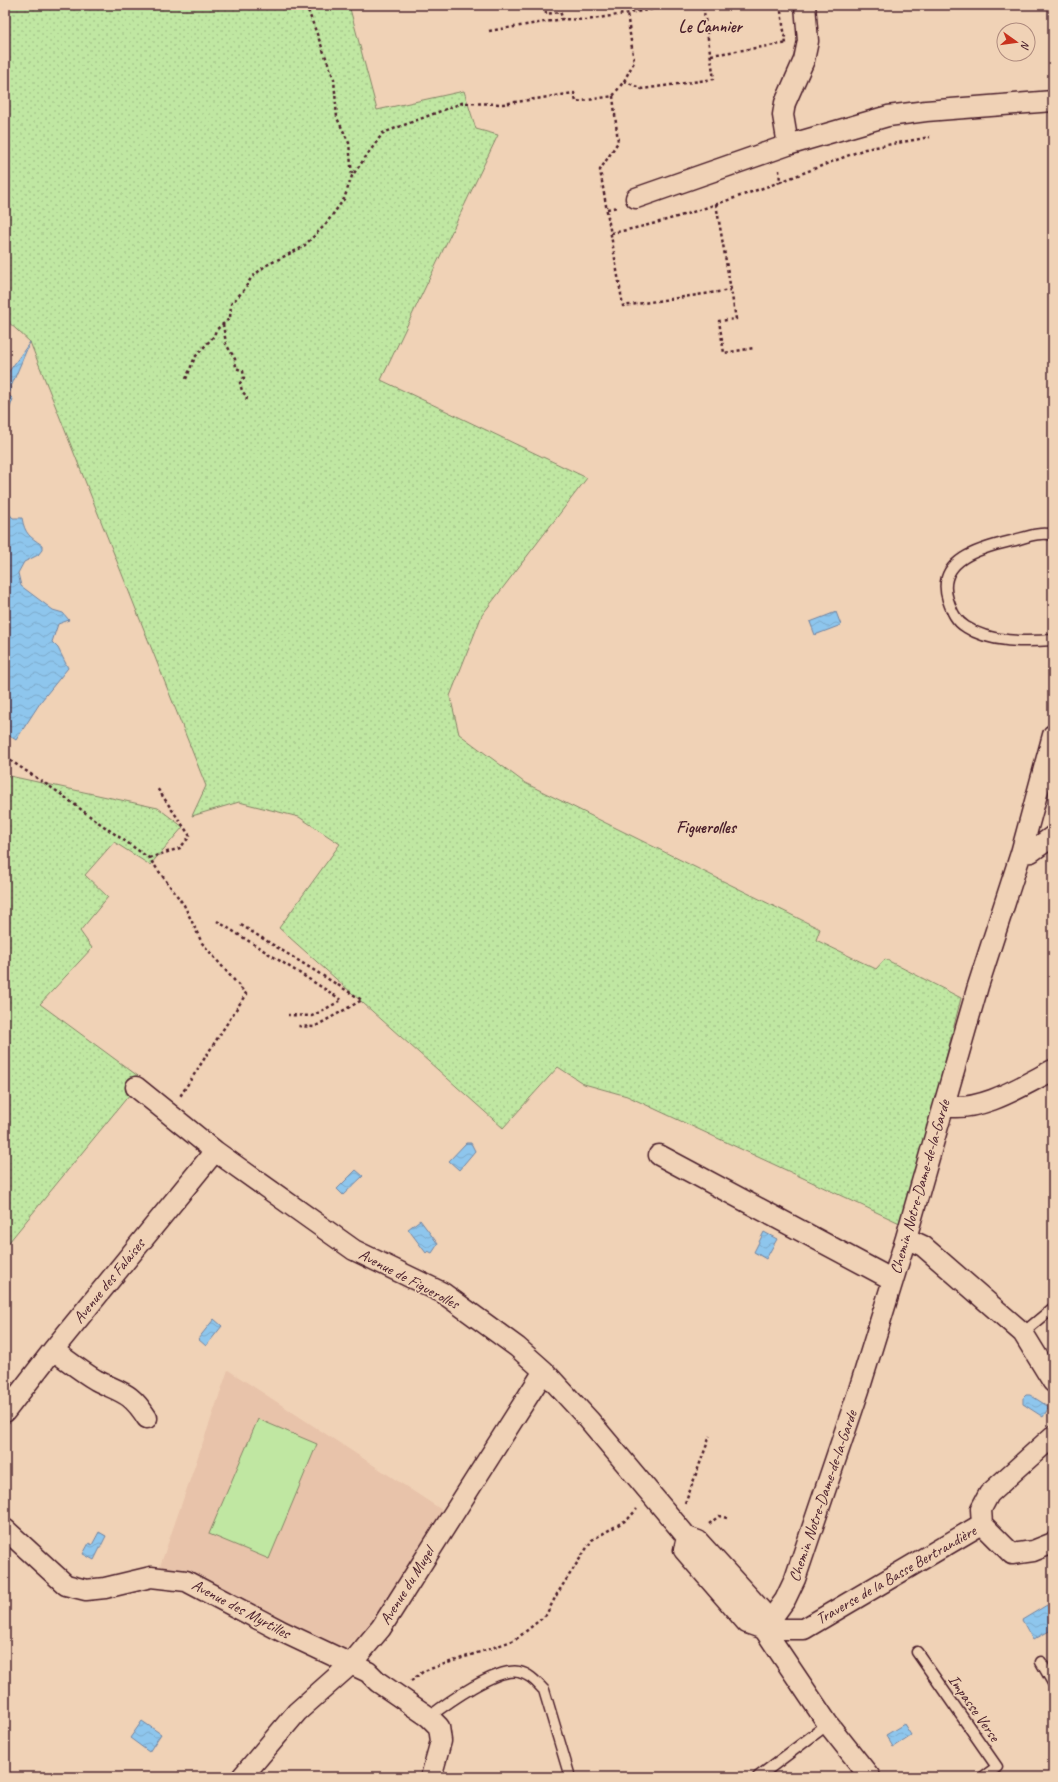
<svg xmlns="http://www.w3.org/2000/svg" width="1058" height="1782" viewBox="0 0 1058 1782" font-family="Caveat,sans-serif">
<defs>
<pattern id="grass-dots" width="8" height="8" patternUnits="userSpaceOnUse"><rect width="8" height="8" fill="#c0e7a2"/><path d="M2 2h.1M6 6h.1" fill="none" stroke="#a6c68c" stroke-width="1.8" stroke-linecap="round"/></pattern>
<pattern id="water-waves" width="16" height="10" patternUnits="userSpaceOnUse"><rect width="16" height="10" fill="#8ec6ed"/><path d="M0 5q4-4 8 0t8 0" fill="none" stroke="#7caacb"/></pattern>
</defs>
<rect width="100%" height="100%" fill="#f0d2b6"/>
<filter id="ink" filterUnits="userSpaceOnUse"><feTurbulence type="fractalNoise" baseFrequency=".025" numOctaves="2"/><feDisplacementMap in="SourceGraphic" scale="8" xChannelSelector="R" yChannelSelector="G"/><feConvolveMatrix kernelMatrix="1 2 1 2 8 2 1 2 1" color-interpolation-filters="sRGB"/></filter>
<g filter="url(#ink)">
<path fill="#e8c3aa" d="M 228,1370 L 445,1512 L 360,1642 L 354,1639 L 343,1654 L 159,1569 Z"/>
<path fill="url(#grass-dots)" stroke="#858366" d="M 5,5 L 349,5 L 377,110 L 464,91 L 476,129 L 498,135 L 381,380 L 587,478 L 482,615 L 450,696 L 459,734 L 525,783 L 820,929 L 816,940 L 876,969 L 885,959 L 961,998 L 904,1225 L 627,1096 L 584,1084 L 558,1067 L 503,1128 L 279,928 L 340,844 L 299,817 L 239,802 L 192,816 L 206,786 L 30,342 L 5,319 Z
M 5,775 L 158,808 L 183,827 L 150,865 L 114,842 L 85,875 L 108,897 L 80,931 L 92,948 L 40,1004 L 138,1076 L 127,1089 L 130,1094 L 5,1247 Z"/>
<path fill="#c0e7a2" stroke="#858366" d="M 258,1419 L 317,1444 L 269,1559 L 209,1534 Z"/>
<path fill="url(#water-waves)" stroke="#73839f" d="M 30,342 L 8,394 L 13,399 L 5,421 L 5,377 Z
M 5,509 L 13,518 L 22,518 C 25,534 29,536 42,545 L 42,550 L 38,555 L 24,562 L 18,573 L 21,586 L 53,610 L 63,613 L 69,620 L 58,624 L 52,642 L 58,648 L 68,668 L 42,700 L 16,740 L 5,733 Z
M 836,612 L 841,625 L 815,635 L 810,622 Z
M 466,1143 L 471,1143 L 475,1151 L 459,1170 L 449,1161 Z
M 356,1170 L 363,1176 L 343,1195 L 337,1189 Z
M 420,1220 L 438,1244 L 432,1253 L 428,1251 L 426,1253 L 408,1229 Z
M 764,1232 L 777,1239 L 766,1259 L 754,1252 Z
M 214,1319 L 222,1326 L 206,1346 L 198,1339 Z
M 1026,1395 L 1030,1395 L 1049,1407 L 1043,1417 L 1023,1404 L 1023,1398 Z
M 99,1532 L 106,1536 L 94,1560 L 83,1554 L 89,1543 L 92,1545 Z
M 1047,1605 L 1053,1615 L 1053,1629 L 1033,1640 L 1022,1620 Z
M 142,1721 L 161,1734 L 149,1752 L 130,1738 Z
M 904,1724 L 911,1735 L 893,1747 L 886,1735 Z"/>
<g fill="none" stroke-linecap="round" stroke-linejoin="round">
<g stroke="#4a1f2b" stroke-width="13">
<path id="lane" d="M 1053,535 C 1040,531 1024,538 1011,541 C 981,548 935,560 948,600 C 952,612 956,621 966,627 C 990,643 1026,642 1053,640
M 1023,1333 L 1053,1308
M 917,1652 L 997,1767 L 983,1777
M 1041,1662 L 1053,1683
M 429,1717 C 447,1703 497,1667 519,1672 C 530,1674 537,1683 544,1690 L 570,1777
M 758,1777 L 828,1724"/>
</g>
<g stroke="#4a1f2b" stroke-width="23">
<path id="street" d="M 788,145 L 783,115 L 785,103 L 804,60 L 808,41 L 805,5
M 636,198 L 788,145 L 888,116 L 926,111 L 1053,101
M 1021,853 L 1031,852 L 1053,836
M 136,1087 L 215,1151 L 354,1250 L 443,1293 L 517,1347 L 544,1371 L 589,1420 L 687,1537 L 698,1541 L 761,1610 L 764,1629 L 828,1724 L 870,1777
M 944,1106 C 980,1113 1022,1086 1053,1070
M 659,1155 L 893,1280
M 906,1238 L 923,1246 L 1023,1333 L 1053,1382
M 53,1350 C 67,1360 81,1371 96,1380 C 121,1393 130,1391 147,1418
M 5,1412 L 53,1350 L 215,1151
M 982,1524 L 1012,1554 L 1033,1551 L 1053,1543
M 5,1529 L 66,1585 L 86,1590 L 105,1588 L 151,1577 L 186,1581 L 283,1632 L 368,1672 L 378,1682 L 429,1717 L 439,1727 L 441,1741 L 431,1777
M 687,1537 L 684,1550 L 747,1623 L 764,1629 L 804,1629 L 982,1524 L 981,1509 L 989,1494 L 1053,1436
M 764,1629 L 785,1600 L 795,1579 L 859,1390 L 906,1238 L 978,986 L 1021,853 L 1053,735
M 242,1777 L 297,1712 L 350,1665 L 381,1628 L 544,1371"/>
</g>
<path stroke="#4a1f2b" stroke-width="2.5" stroke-dasharray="3 3" stroke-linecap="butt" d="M 306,5 L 334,79 L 337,118 L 349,143 L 352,176
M 545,5 L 546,14 L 560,12 L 563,19
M 780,5 L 786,44
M 489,31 L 563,19 L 587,20 L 654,9 L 656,7 L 669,5
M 711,55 L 788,43
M 624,81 L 642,89 L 714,79 L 703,5
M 613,96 L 618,142 L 600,170 L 623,306 L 731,290
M 780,182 L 865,149 L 930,137
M 716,204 L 736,319 L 719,321 L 724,353 L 754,348
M 607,209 L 618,207
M 611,233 C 668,223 725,201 780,182 L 779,170
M 223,324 L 226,344 L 235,359 L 236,368 L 243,371 L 244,378 L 240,383 L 242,391 L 247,397 L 246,402
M 186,379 L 195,357 L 214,336 L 216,330 L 230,318 L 231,304 L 244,290 L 251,278 L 265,266 L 303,247 L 325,225 L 344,199 L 352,176 L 383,133 L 462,103 L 503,104 L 574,93 L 576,102 L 613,96 L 624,81 L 634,62 L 627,13
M 5,757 L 58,792 L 95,820 L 149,858 L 184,905 L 202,943 L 246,994 L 179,1098
M 149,858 L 180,848 L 190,836 L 157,788
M 217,921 L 342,1000 L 312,1016 L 288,1015
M 241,925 L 362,1000 L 314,1027 L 298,1026
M 685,1504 L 710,1436
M 709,1524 L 719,1516 L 727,1518
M 411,1681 L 424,1671 L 515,1640 L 546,1615 L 557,1594 L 592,1540 L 628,1519 L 637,1509"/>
<use href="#lane" stroke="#f0d2b6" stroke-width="10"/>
<use href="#street" stroke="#f0d2b6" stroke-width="20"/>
</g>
</g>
<g text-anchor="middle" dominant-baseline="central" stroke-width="3.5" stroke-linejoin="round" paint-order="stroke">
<g font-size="16" fill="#4a1f2b" stroke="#f0d2b6">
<text transform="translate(920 1187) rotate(-74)">Chemin Notre-Dame-de-la-Garde</text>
<text transform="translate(409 1279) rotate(28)">Avenue de Figuerolles</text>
<text transform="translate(109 1281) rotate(-51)">Avenue des Falaises</text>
<text transform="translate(823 1496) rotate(-71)">Chemin Notre-Dame-de-la-Garde</text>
<text transform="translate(896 1575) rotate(-30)">Traverse de la Basse Bertrandière</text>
<text transform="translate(407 1586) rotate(-58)">Avenue du Mugel</text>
<text transform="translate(241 1609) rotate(28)">Avenue des Myrtilles</text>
<text transform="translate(974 1708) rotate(55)">Impasse Verse</text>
</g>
<g font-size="17" font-weight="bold" fill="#4a1f2b" stroke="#f0d2b6">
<text x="710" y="26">Le Cannier</text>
<text x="706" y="827">Figuerolles</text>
</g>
</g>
<rect width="1058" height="1782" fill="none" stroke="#f0d2b6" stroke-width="20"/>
<rect x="10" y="10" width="1038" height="1762" fill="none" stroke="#4a1f2b" stroke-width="1.5" filter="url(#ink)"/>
<g transform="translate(1016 42) rotate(104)"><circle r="19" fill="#f0d2b6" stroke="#ae8a7e"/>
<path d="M0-3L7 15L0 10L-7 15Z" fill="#c8321e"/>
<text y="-6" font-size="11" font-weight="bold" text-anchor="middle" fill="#4a1f2b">N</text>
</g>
</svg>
